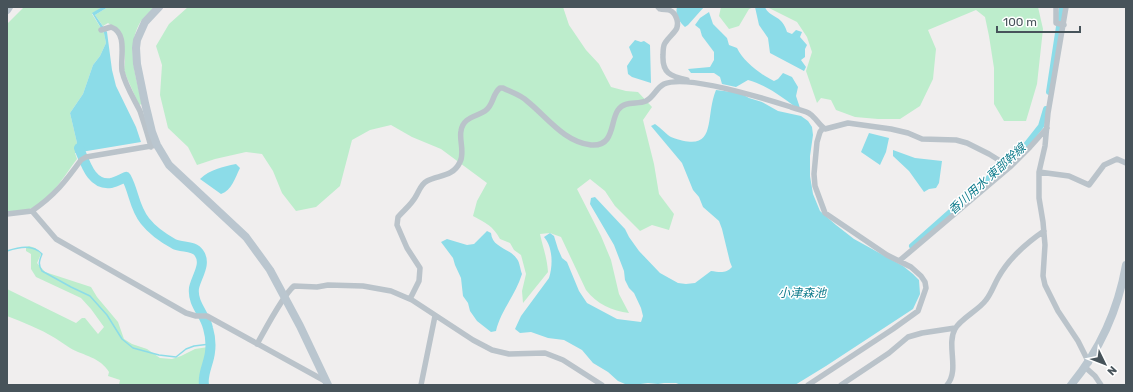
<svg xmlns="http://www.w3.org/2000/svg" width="1133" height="392" viewBox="0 0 1133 392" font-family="Rubik,'Noto Sans JP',sans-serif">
<rect width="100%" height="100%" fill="#f0eeee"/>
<path fill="#bdedcc" d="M 24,7 L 102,7 L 92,14 L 104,33 L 106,43 L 100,56 L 93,65 L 83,94 L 70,113 L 77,143 L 75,153 L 77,159 C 64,176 52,198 32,208 C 25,211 14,211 7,212 L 7,24 Z
M 108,7 L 154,7 C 150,12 145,16 141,21 C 125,47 136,76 142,104 L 139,105 L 127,78 L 124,70 L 125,61 L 124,50 L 117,29 L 108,23 L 103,26 L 95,15 Z
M 188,7 L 563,7 L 569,25 L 586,50 L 599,64 L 611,87 L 626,91 L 638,92 L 652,107 L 643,120 L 654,164 L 659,194 L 674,214 L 669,230 L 652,225 L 640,231 L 615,206 L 605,191 L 590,179 L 577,189 L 601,236 L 611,260 L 619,294 L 629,313 C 612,311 597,304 586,290 L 561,237 L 550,233 L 540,234 C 543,248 547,257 548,272 L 523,303 L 522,291 L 526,274 L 521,255 L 514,250 L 510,243 L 500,239 C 493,226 486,223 473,216 L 477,201 L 487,183 L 441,149 L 412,137 L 391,125 L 370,130 L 352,140 L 340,186 L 316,207 L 296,211 L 282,193 L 273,171 L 262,154 L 246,152 L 215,159 L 197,165 L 188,147 L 168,128 L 160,95 L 162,65 L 156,46 L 169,24 Z
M 721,7 L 754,7 L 749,9 L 739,26 L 729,29 L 719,16 Z
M 767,7 L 1038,7 L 1043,29 L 1037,84 L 1026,121 L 1004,121 L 994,104 L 994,68 L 989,36 L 985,17 L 976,10 L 928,30 L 936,49 L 933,79 L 920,106 L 900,119 L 878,119 L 855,117 L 836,110 L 831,100 L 821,98 L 817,103 L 806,71 L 812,52 L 807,37 L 797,22 Z
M 29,246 L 35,248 L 41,254 L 37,263 L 45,272 L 91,287 L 97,297 L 118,322 L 124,339 L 132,344 L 147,349 L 160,358 L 172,359 L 181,356 L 195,349 L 208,347 L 203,368 L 202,385 L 119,385 L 120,380 L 108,376 L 109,372 C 100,357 84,356 70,348 C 65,345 60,341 55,338 C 40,329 23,322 7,316 L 7,289 L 76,323 L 82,318 L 85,318 L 98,334 L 104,327 L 91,309 L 81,298 L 36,277 L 31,269 L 31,254 L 26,251 L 26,247 Z"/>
<path fill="#8cdce8" d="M 102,7 L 108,7 L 95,15 L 107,32 L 112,70 L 116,86 L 136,127 L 141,142 L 75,153 L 77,143 L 70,113 L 83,94 L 93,65 L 100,56 L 106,43 L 104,33 L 92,13 Z
M 677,7 L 704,7 L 688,25 L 685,27 C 679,22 675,14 677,7 Z
M 755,7 L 765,7 C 769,18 782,14 787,32 L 792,34 L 796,30 L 802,32 L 800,37 L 807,45 L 805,49 L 805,57 L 801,60 L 806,67 L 804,71 L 770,53 L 768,38 L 759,25 Z
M 709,12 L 713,24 L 727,38 L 729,45 L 737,48 C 743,61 761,75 774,81 L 778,79 L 783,73 L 792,77 L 798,87 L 796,96 L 801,111 C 784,99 769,86 748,80 L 736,87 L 722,84 L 720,77 L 714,73 L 691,73 L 688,69 L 710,67 L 714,60 L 714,52 L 702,36 L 700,29 L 695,25 L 700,18 Z
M 635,40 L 641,42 L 644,41 L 650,45 L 651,83 L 632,77 L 628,74 L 627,66 L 633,57 L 629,47 Z
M 716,90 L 740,93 L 749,98 L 762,102 L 778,111 L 801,116 L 808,121 L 812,127 L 813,135 L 810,156 L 810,176 L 813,194 L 820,211 L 836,225 L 854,239 L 903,266 L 913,274 L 919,280 L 920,294 L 913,309 L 826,366 L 795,385 L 681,385 L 676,383 L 664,383 L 658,384 L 648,383 L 633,385 L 625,384 L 618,381 L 608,372 L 593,363 L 582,350 L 564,340 L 548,338 L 531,332 L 520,333 L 515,329 L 521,316 L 549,278 C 553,266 553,247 544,237 L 550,233 L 554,236 L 558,249 L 562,258 L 567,262 L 579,291 L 587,303 L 617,319 L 641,322 L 643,316 L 641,308 L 634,293 L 629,288 L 625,280 L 624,271 L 614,245 L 590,204 L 591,198 L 595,197 L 625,229 L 629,237 L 639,251 L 660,273 L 678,283 L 686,284 L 695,283 L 711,271 C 719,272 726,274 732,267 L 730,262 L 722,229 L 719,221 L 703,207 L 699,197 L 693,190 L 682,163 L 651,126 L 655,124 C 660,127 668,136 671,137 C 719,155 704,119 716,90 Z
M 869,133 L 889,138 L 886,152 L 880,165 L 861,152 Z
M 893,150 L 915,158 L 942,161 L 939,183 L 936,188 L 929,189 L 924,192 L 909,171 L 893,156 Z
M 236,164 L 240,168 C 235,178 232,190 221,194 L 200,179 C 211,169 222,167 236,164 Z
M 487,231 L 491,233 C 492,248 510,248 517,259 C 520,263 520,269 522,274 C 516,294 500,312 496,331 L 491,332 L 477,321 L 470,311 L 468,303 L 463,296 L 461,278 L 455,265 L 453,258 L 441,242 L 447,239 L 467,245 L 474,244 Z"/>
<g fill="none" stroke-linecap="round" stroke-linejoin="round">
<path stroke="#8cdce8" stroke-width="1.5" d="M 7,251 C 19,247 33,244 42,254 C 39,261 38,265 42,271 L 71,287 L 90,296 L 107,315 L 122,339 L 133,348 L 159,355 L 176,357 L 186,349 L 194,346 L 210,344"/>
<path stroke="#8cdce8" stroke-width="6" d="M 1049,92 L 1062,7
M 912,246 L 1026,145 L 1041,126 L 1046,109"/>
<path stroke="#8cdce8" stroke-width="10" d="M 79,148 C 85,162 91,186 111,183 C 116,182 121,179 126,177 C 134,191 134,208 145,221 C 152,230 165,239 174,244 C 182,248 194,245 199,253 C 207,264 196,277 194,288 C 192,304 205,314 208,328 C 210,335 211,345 210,352 C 209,363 202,374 204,385"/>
<path stroke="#bac3ca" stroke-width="5.5" d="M 658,7 L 660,9 C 663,10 667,9 669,10 C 677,13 680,25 675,31 C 672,35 668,38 665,43 C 663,46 663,51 663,55 C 662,73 670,76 687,80
M 1056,7 L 1056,23 L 1064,25
M 1066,7 L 1048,113 L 1045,146 L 1039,172 L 1039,198 L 1043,222 L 1045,245 L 1043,276 L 1045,285 L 1058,311 L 1078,341 L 1089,363
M 101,30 L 111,27 C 128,33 120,58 122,71 C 125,85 134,99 140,111 C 144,123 148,135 151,147
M 1039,172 L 1069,176 L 1089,185 L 1104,165 L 1117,159 L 1126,163
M 32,211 C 55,195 65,182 81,160 L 86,157 L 157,145
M 7,214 L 32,211 L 56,239 L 186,313 L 196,316 L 207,316 L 325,381
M 899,261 L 1010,167 L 1030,147 L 1047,128
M 410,299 L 419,281 L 420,268 L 407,248 L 397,225 L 398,217 C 404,210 412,204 416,196 C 419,191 421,184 427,181 C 439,175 453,177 460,162 C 465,153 459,140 461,131 C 463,117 476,117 485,111 C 494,105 492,94 500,88 L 503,88 C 511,92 521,95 527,101 C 547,117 564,142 591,145 C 615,147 610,121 618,110 C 625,100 637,105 646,101 C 654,97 656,88 664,84 C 686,74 766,99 791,107 C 795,109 807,111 810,114 C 816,118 819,125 825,129 L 848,123 L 891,129 L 908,133 L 922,139 L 956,140 L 967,143 L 989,154 L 1010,167
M 257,344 C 265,330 283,295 294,286 L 317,287 L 328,285 L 363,286 L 391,291 L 412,300 L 473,340 L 492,350 L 509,354 L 545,353 L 563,360 L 602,385
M 1086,368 L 1095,376 L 1101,385
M 421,385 L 435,316
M 808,385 L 893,329 L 918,311 L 926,288 L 925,282 L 921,276 L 911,267 L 887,255 L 825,213 L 815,186 L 814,174 L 817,142 L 820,132 L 823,128
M 841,385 L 889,353 L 908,337 L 922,333 L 955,328
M 947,385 C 960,370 946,345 955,329 C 960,319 979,310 986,300 C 991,294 994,285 998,278 C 1009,258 1025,244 1044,231"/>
<path stroke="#bac6cf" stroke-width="8" d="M 159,7 L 145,22 L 137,40 L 136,48 L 137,64 L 145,103 L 152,132 L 157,145 L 169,165 L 246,237 L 270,270 L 300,326 L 328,385
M 7,10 L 9,7
M 1071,385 C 1100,350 1118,310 1126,265"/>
</g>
<g text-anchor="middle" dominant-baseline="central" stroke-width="3" stroke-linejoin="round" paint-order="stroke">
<g font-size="12" font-style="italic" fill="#117d8d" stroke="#fff">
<text transform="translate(987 179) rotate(-42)">香川用水 東部幹線</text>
<text x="802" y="293">小津森池</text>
</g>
</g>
<rect width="1133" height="392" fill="none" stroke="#47535a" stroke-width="16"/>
<g transform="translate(1105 364) rotate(133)" stroke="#ffffff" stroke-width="3" paint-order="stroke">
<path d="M0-3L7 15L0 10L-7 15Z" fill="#47535a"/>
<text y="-6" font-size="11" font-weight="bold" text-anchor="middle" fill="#47535a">N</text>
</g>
<path d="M997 26v6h83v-6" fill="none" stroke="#47535a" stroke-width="2"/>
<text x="1003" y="26" font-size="12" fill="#47535a" stroke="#ffffff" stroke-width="3" paint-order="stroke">100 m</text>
</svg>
